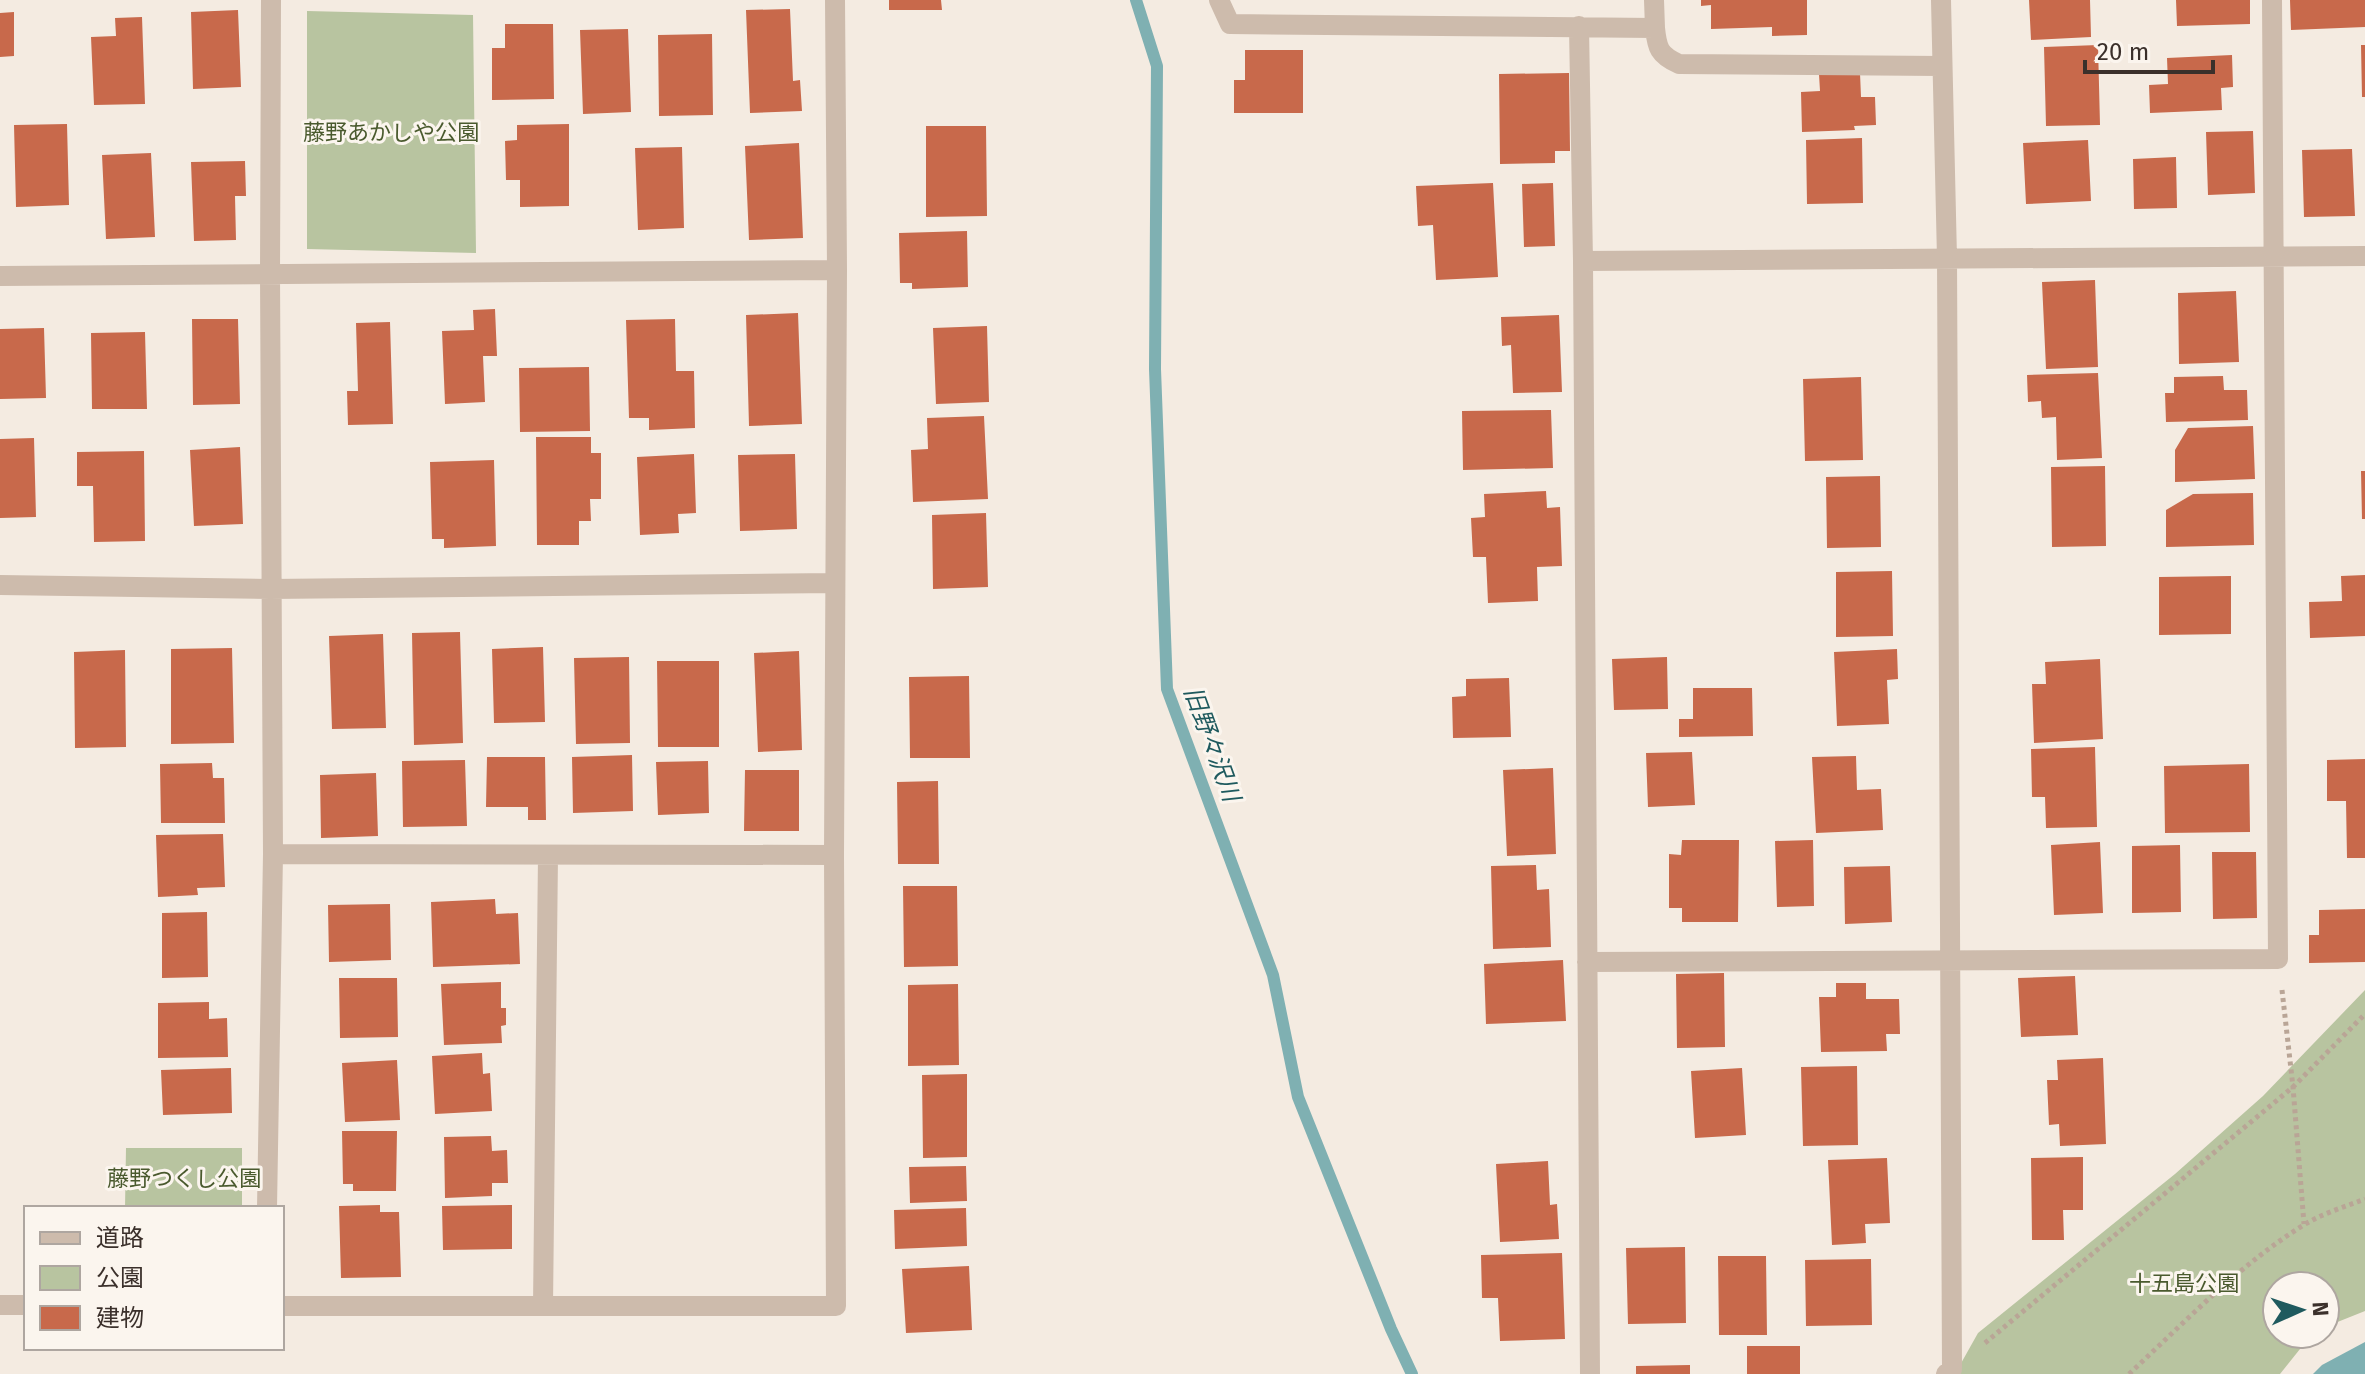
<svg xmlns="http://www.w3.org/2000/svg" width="2365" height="1374" viewBox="0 0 2365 1374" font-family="'Fira Sans','Noto Sans JP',sans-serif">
<rect width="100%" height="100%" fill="#f4ebe1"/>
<path fill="#b8c4a0" d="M 307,11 L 473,15 L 476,253 L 307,249 Z
M 2365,990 L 2365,1311 L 2325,1327 L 2325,1286 L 2277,1286 L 2277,1334 L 2312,1334 L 2280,1374 L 1955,1374 L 1978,1333 L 2175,1174 L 2263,1096 Z
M 126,1148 L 242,1148 L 242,1208 L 125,1208 Z"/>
<path fill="#7fb0b2" d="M 2365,1342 L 2365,1374 L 2313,1374 L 2322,1365 Z"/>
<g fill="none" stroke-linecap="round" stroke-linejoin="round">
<path stroke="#7fb0b2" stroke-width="12" d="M 1136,0 L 1157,66 L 1155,369 L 1167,689 L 1273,975 L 1298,1097 L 1391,1329 L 1412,1374"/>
</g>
<path fill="#c8694b" d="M 889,0 L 941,0 L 942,10 L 889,10 Z
M 1701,0 L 1807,0 L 1807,35 L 1772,36 L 1772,27 L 1711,29 L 1711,5 L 1701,6 Z
M 2029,0 L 2090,0 L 2091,37 L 2031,40 Z
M 2176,0 L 2250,0 L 2250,24 L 2177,26 Z
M 2290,0 L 2365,0 L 2365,27 L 2291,30 Z
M 790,9 L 793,81 L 800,80 L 802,111 L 750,113 L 746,10 Z
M 238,10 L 241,87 L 193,89 L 191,12 Z
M 14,12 L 14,56 L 0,57 L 0,13 Z
M 142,17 L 145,104 L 94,105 L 91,37 L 116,36 L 115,18 Z
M 505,24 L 553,24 L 554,99 L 492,100 L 492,48 L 505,48 Z
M 628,29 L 631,112 L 583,114 L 580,30 Z
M 712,34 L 713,115 L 659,116 L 658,35 Z
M 2098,45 L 2100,125 L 2046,126 L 2044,47 Z
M 2361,45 L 2365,45 L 2365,97 L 2362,97 Z
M 1245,50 L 1303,50 L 1303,113 L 1234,113 L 1234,80 L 1245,80 Z
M 2232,55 L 2233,87 L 2221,88 L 2222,110 L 2150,113 L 2149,85 L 2168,84 L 2167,58 Z
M 1569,73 L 1570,151 L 1555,151 L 1555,163 L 1500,164 L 1499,74 Z
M 1860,73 L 1861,97 L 1875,97 L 1876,125 L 1854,126 L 1855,130 L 1802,132 L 1801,92 L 1820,91 L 1819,74 Z
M 67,124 L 69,205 L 16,207 L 14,125 Z
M 569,124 L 569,206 L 520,207 L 520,180 L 506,180 L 505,141 L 517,140 L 517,125 Z
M 926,126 L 986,126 L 987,216 L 926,217 Z
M 2253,131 L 2255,193 L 2208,195 L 2206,132 Z
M 1862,138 L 1863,203 L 1807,204 L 1806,140 Z
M 2088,140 L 2091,201 L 2026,204 L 2023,143 Z
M 799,143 L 803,238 L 749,240 L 745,146 Z
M 682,147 L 684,228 L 638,230 L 635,148 Z
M 2352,149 L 2355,216 L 2304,217 L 2302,150 Z
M 151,153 L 155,237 L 106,239 L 102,155 Z
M 2176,157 L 2177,208 L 2134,209 L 2133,159 Z
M 245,161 L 246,196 L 235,196 L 236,240 L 194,241 L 191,162 Z
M 1493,183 L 1498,277 L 1436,280 L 1433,225 L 1418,226 L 1416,186 Z
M 1553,183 L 1555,246 L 1524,247 L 1522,184 Z
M 967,231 L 968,287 L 912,289 L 912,283 L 900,283 L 899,233 Z
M 2095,280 L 2098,367 L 2046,369 L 2042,282 Z
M 2236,291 L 2239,362 L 2179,364 L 2178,293 Z
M 495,309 L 497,356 L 483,356 L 485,402 L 445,404 L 442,331 L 474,330 L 473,310 Z
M 798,313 L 802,424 L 749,426 L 746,315 Z
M 1559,315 L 1562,392 L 1513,393 L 1511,345 L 1502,346 L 1501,317 Z
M 192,319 L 238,319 L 240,404 L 193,405 Z
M 675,319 L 676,371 L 694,371 L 695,428 L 649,430 L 649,418 L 629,418 L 626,320 Z
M 390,322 L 393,424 L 348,425 L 347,391 L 358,391 L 356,323 Z
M 987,326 L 989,402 L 936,404 L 933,328 Z
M 44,328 L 46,398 L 0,399 L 0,329 Z
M 145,332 L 147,409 L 92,409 L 91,333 Z
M 589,367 L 590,431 L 520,432 L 519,368 Z
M 2098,373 L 2102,458 L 2057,460 L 2056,417 L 2042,418 L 2041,401 L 2028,402 L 2027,375 Z
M 2223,376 L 2224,390 L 2247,390 L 2248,420 L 2166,422 L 2165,393 L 2174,393 L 2174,377 Z
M 1861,377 L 1863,460 L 1805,461 L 1803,379 Z
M 1551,410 L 1553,468 L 1463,470 L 1462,411 Z
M 984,416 L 988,499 L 913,502 L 911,450 L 928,449 L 927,418 Z
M 2253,426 L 2255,479 L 2175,482 L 2175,450 L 2188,428 Z
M 536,437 L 591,437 L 591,453 L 601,453 L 601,499 L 590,499 L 591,521 L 579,521 L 579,545 L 537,545 Z
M 34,438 L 36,517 L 0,518 L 0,439 Z
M 240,447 L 243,524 L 194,526 L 190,450 Z
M 144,451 L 145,541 L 94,542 L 93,486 L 77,486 L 77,452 Z
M 694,454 L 696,513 L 678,514 L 679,533 L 640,535 L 637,457 Z
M 795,454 L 797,529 L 740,531 L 738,455 Z
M 494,460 L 496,546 L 444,548 L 444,539 L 432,539 L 430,462 Z
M 2105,466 L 2106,546 L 2052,547 L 2051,467 Z
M 2361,471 L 2365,471 L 2365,519 L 2362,519 Z
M 1880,476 L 1881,547 L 1827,548 L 1826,477 Z
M 1546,491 L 1547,508 L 1560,507 L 1562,566 L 1537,567 L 1538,601 L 1488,603 L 1486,557 L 1473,557 L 1471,518 L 1485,517 L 1484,494 Z
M 2253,493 L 2254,545 L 2166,547 L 2166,510 L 2193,494 Z
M 986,513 L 988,587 L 933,589 L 932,515 Z
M 1892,571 L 1893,636 L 1836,637 L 1836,572 Z
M 2365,575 L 2365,636 L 2310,638 L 2309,602 L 2342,601 L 2341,576 Z
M 2231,576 L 2231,634 L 2159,635 L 2159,577 Z
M 460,632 L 463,743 L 414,745 L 412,633 Z
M 383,634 L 386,728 L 332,729 L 329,636 Z
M 543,647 L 545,722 L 494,723 L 492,649 Z
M 232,648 L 234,743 L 171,744 L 171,649 Z
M 1897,649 L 1898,679 L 1887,680 L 1889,724 L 1837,726 L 1834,652 Z
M 125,650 L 126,747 L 75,748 L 74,652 Z
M 799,651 L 802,750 L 758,752 L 754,653 Z
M 629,657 L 630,743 L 576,744 L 574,658 Z
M 1667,657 L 1668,709 L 1614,710 L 1612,659 Z
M 2100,659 L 2103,739 L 2034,743 L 2032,684 L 2046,684 L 2045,662 Z
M 657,661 L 719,661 L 719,747 L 658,747 Z
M 969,676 L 970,758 L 910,758 L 909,677 Z
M 1509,678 L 1511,737 L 1453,738 L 1452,697 L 1466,696 L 1466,679 Z
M 1693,688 L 1752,688 L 1753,736 L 1679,737 L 1679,719 L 1693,719 Z
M 2095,747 L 2097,827 L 2046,828 L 2045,797 L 2032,797 L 2031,749 Z
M 1692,752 L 1695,805 L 1648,807 L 1646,753 Z
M 632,755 L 633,811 L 573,813 L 572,757 Z
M 1856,756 L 1857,790 L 1881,789 L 1883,830 L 1816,833 L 1812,757 Z
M 487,757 L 545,757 L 546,820 L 528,820 L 528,807 L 486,807 Z
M 2365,759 L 2365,858 L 2347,858 L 2346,801 L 2327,801 L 2327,760 Z
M 465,760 L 467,826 L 403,827 L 402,761 Z
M 708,761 L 709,813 L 658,815 L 656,762 Z
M 212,763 L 213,778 L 224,778 L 225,823 L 161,823 L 160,764 Z
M 2249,764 L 2250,832 L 2165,833 L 2164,766 Z
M 1553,768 L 1556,854 L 1507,856 L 1503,770 Z
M 745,770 L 799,770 L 799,831 L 744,831 Z
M 376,773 L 378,836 L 321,838 L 320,775 Z
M 938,781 L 939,864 L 898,864 L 897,782 Z
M 223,834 L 225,887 L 197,888 L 198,895 L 158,897 L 156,835 Z
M 1682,840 L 1739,840 L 1738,922 L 1682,922 L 1682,908 L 1669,908 L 1669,854 L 1681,855 Z
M 1813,840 L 1814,906 L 1777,907 L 1775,841 Z
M 2100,842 L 2103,913 L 2054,915 L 2051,845 Z
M 2180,845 L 2181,912 L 2132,913 L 2132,846 Z
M 2212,852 L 2256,852 L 2257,918 L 2213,919 Z
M 1536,865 L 1537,890 L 1549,889 L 1551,947 L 1493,949 L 1491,866 Z
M 1890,866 L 1892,922 L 1845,924 L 1844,867 Z
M 903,886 L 957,886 L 958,966 L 904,967 Z
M 495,899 L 496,914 L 518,913 L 520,964 L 433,967 L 431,902 Z
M 390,904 L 391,960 L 329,962 L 328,905 Z
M 2365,909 L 2365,962 L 2309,963 L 2309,935 L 2319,935 L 2319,910 Z
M 207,912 L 208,977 L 162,978 L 162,913 Z
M 1563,960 L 1566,1021 L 1486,1024 L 1484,964 Z
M 1724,973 L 1725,1047 L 1677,1048 L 1676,974 Z
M 2075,976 L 2078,1035 L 2021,1037 L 2018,978 Z
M 339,978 L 397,978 L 398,1037 L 340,1038 Z
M 501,982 L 501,1008 L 506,1008 L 506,1025 L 501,1026 L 502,1043 L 444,1045 L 441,984 Z
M 1836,983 L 1866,983 L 1866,999 L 1899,999 L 1900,1034 L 1886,1034 L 1887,1051 L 1821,1052 L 1819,997 L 1836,997 Z
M 958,984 L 959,1065 L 908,1066 L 908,985 Z
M 209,1002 L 209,1019 L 227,1018 L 228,1057 L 158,1058 L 158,1003 Z
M 482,1053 L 483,1074 L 490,1073 L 492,1111 L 435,1114 L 432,1056 Z
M 2103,1058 L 2106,1144 L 2060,1146 L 2059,1124 L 2049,1125 L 2047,1080 L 2058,1080 L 2057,1060 Z
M 397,1060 L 400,1120 L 345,1122 L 342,1063 Z
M 1857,1066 L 1858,1145 L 1803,1146 L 1801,1067 Z
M 231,1068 L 232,1113 L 163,1115 L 161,1070 Z
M 1742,1068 L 1746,1135 L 1695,1138 L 1691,1071 Z
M 967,1074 L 967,1157 L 923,1158 L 922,1075 Z
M 342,1131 L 397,1131 L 396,1191 L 353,1191 L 353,1184 L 343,1184 Z
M 491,1136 L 492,1151 L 507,1150 L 508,1183 L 492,1183 L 492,1196 L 445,1198 L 444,1137 Z
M 2083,1157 L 2083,1210 L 2063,1210 L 2064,1240 L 2032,1240 L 2031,1158 Z
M 1887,1158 L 1890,1223 L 1865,1224 L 1866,1243 L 1832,1245 L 1828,1160 Z
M 1548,1161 L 1550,1205 L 1557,1204 L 1559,1239 L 1500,1242 L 1496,1164 Z
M 966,1166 L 967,1201 L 910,1203 L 909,1167 Z
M 380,1205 L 380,1212 L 399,1212 L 401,1277 L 341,1278 L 339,1206 Z
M 512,1205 L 512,1249 L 443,1250 L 442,1206 Z
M 966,1208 L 967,1246 L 895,1249 L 894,1210 Z
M 1685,1247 L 1686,1323 L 1628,1324 L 1626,1248 Z
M 1562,1253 L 1565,1339 L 1500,1341 L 1498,1298 L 1482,1298 L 1481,1255 Z
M 1718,1256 L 1766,1256 L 1767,1335 L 1719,1335 Z
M 1871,1259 L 1872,1325 L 1806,1326 L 1805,1260 Z
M 969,1266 L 972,1330 L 906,1333 L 902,1269 Z
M 1747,1346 L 1800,1346 L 1800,1374 L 1747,1374 Z
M 1690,1365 L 1690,1374 L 1636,1374 L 1636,1366 Z"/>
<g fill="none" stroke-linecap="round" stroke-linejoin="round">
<path stroke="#b9a596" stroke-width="5" stroke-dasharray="4 4" stroke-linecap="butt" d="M 2282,990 L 2293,1087 L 2304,1224
M 1985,1343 L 2293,1087 L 2365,1014
M 2129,1374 C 2185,1322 2237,1267 2302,1226 C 2321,1214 2344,1207 2365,1199"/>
<path stroke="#cdbbac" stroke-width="20" d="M 1219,0 L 1230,24 L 1655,28 C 1657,48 1659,55 1679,64 L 1941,66
M 1654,0 L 1655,28
M 1941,0 L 1947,258 L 1952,1369 L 1946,1374
M 1579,26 L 1583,261 L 1590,1374
M 1583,261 L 2365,256
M 0,276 L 837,270
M 0,585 L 270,589 L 834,583
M 273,854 L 834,855
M 1587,962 L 2278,959 L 2272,0
M 267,1208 L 273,854 L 270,274 L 271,0
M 0,1305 L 26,1305
M 282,1306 L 836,1306 L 834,855 L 837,270 L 835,0
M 543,1306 L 548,855"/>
</g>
<g text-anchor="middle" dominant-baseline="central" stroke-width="6" stroke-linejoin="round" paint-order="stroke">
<g font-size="22" fill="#4a5a2e" stroke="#fbf5ee">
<text x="391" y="132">藤野あかしや公園</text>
<text x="184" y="1178">藤野つくし公園</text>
<text x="2184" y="1283">十五島公園</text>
</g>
<g font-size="24" font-style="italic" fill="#1f5a5e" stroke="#fbf5ee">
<text transform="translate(1212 744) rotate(70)">旧野々沢川</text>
</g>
</g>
<rect x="24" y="1206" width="260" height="144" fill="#fbf5ee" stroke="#aea6a0" stroke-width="2"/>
<rect x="40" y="1232" width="40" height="12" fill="#cdbbac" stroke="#aea6a0" stroke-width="2"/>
<text x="96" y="1246" font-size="24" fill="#3b302b">道路</text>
<rect x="40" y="1266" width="40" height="24" fill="#b8c4a0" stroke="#aea6a0" stroke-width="2"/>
<text x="96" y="1286" font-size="24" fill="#3b302b">公園</text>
<rect x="40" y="1306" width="40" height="24" fill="#c8694b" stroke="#aea6a0" stroke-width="2"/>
<text x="96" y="1326" font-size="24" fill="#3b302b">建物</text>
<g transform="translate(2301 1310) rotate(87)"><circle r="38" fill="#fbf5ee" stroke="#aea6a0" stroke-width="2"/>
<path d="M0-6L14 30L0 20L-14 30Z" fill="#1f5a5e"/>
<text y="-12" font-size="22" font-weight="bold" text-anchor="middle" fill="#3b302b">N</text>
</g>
<path d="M2085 60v12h128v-12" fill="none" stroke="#3b302b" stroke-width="4"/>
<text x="2097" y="60" font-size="24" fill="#3b302b" stroke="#fbf5ee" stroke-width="6" paint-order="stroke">20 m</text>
</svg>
